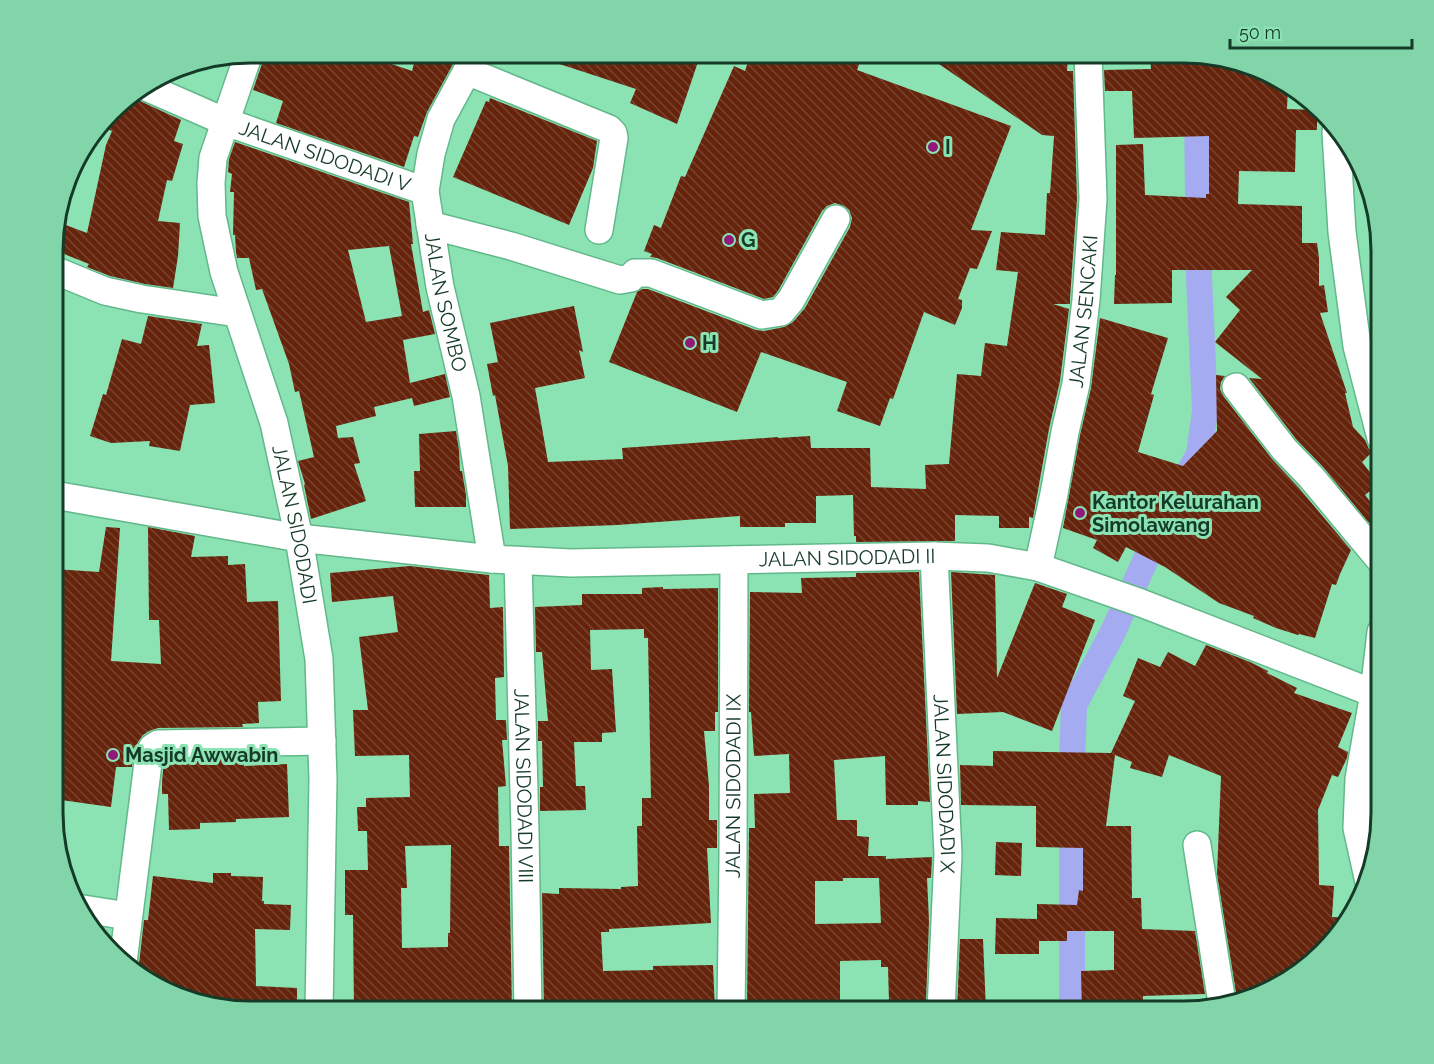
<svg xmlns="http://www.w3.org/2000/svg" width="1434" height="1064" viewBox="0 0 1434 1064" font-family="Raleway,sans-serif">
<defs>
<pattern id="building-back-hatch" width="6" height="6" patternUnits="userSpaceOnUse" patternTransform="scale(1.5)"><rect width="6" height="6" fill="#66240c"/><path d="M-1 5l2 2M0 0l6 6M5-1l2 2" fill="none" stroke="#774430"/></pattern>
</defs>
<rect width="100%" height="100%" fill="#8be2b3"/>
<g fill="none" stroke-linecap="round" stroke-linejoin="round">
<path stroke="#a4abf1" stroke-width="26" d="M 1185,480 L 1199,454 L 1205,411 L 1199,277 L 1197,109 L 1192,53
M 1072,1011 L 1072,763 L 1074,705 L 1112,634 L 1161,526"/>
</g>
<path fill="url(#building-back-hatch)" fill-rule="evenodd" d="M 264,52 L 359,53 L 412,71 L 415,60 L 406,57 L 407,53 L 457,53 L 453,64 L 427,112 L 418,137 L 414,136 L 404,167 L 276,123 L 283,101 L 253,90 L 264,58 Z
M 539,53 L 701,53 L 677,124 L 630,103 L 636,89 L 538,57 Z
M 751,53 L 863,53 L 857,70 L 1011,126 L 971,230 L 992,231 L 977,269 L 970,268 L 958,299 L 962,300 L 962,308 L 955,325 L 924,312 L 893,399 L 890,398 L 880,426 L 837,411 L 847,382 L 761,352 L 737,412 L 609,362 L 637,292 L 642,289 L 648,289 L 756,330 L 764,331 L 784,327 L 793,322 L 805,308 L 850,227 L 852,218 L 849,210 L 844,206 L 835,203 L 827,206 L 822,211 L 778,291 L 773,297 L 764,299 L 657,258 L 650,257 L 652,254 L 644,251 L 654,225 L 661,228 L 681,176 L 685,177 L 734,66 L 745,71 Z
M 923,53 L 1068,53 L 1067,71 L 1073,71 L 1077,199 L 1070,299 L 1070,304 L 1053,304 L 1069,309 L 1060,381 L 1049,429 L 1033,518 L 1029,517 L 1029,528 L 999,528 L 999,516 L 955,515 L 955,541 L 856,542 L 856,536 L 854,536 L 853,495 L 816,496 L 816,523 L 785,523 L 785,527 L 740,527 L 740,516 L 617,525 L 510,529 L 508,466 L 495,395 L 493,396 L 487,364 L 498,362 L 490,323 L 574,306 L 583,352 L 579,350 L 585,378 L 535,388 L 548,462 L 623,459 L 622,448 L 778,437 L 778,438 L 810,436 L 811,448 L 870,448 L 871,487 L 926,489 L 925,465 L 949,464 L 957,374 L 981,376 L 985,343 L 1007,346 L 1018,272 L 996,270 L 1001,232 L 1045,235 L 1047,193 L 1050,193 L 1054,136 L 1042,135 Z
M 1150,53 L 1196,53 L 1247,63 L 1288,85 L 1287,109 L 1317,110 L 1317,130 L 1296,130 L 1295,172 L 1239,171 L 1238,204 L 1302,206 L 1302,243 L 1317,243 L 1319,258 L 1319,286 L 1324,285 L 1328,312 L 1320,313 L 1347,393 L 1345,393 L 1353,427 L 1365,440 L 1369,449 L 1373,451 L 1362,462 L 1379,484 L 1365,495 L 1380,514 L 1369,523 L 1323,467 L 1296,439 L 1249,378 L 1262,379 L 1215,342 L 1240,310 L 1226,297 L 1252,270 L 1172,270 L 1172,303 L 1114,304 L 1115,275 L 1116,275 L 1116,145 L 1143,144 L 1145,195 L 1206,198 L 1206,194 L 1209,194 L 1209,136 L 1134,138 L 1132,91 L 1105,91 L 1104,70 L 1151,69 Z
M 132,94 L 140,101 L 181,120 L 174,141 L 183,144 L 172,181 L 167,180 L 158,221 L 180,223 L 178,256 L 173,288 L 145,284 L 110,276 L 87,267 L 89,264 L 54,250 L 55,221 L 87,233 L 106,145 L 112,131 L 100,126 L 120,101 Z
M 490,98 L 597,141 L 593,168 L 569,225 L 453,177 L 486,101 L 489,102 Z
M 235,142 L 409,202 L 413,244 L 411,244 L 423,312 L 429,310 L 435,334 L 403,340 L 410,383 L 445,374 L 450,397 L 414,406 L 412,398 L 374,407 L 376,416 L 336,426 L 338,438 L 353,437 L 360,463 L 354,464 L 366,501 L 311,519 L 304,485 L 305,484 L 298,461 L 314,457 L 299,391 L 295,392 L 289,364 L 262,289 L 256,290 L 249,258 L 237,258 L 236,252 L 235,235 L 233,235 L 234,192 L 230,192 L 232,174 L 228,172 L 229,159 ZM 389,246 L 402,316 L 366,322 L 348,250 Z
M 148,316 L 202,324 L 197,346 L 209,345 L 215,403 L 190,405 L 180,451 L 149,446 L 150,441 L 111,443 L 90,436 L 103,394 L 106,395 L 122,339 L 141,344 Z
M 1100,318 L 1168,338 L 1151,394 L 1154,395 L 1138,452 L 1183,466 L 1217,431 L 1216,375 L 1225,376 L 1221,382 L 1220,389 L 1224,397 L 1272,459 L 1299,488 L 1351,550 L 1340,574 L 1336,585 L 1332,584 L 1315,638 L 1299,634 L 1298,635 L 1276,628 L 1253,618 L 1254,616 L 1219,603 L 1165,567 L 1126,547 L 1118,562 L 1093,548 L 1097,540 L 1063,528 L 1080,435 L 1091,388 Z
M 456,431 L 459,450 L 460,471 L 462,471 L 466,495 L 466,507 L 415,507 L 414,471 L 420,471 L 419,434 Z
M 106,527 L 120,528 L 111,661 L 161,664 L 159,620 L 149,620 L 148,527 L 195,536 L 191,557 L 228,556 L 228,565 L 245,564 L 247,602 L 278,601 L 281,701 L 258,702 L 259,723 L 242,724 L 243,727 L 158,728 L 149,731 L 143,735 L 138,742 L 133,753 L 132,767 L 116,767 L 111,807 L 54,799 L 54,569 L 99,572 Z
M 410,566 L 489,575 L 490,608 L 503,607 L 504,677 L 495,678 L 496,720 L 506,720 L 507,740 L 502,740 L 506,786 L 498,787 L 499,846 L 509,846 L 512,1011 L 354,1011 L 353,915 L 345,915 L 345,870 L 368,870 L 367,831 L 358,831 L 357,807 L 366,807 L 366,798 L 410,797 L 409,755 L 355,756 L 353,710 L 368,710 L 359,637 L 398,632 L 393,596 L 332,602 L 330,573 ZM 451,845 L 450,933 L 448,933 L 448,947 L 402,948 L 401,888 L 407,888 L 405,846 Z
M 919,572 L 930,802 L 918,801 L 918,805 L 886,805 L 885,756 L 834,760 L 837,820 L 857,820 L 857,836 L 869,837 L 868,856 L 886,856 L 886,859 L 932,857 L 931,878 L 927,878 L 929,921 L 926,1002 L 914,1002 L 914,1011 L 895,1011 L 895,1002 L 889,1002 L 888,967 L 881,967 L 881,960 L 840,961 L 840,1011 L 779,1011 L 779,1006 L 747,1006 L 749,828 L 755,828 L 754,794 L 790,793 L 789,754 L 754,756 L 751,712 L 749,712 L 750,592 L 802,593 L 801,578 L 856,577 L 856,573 ZM 843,878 L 879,878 L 881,923 L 815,924 L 815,881 L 843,881 Z
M 951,572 L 995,575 L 997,678 L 1035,583 L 1067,594 L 1062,607 L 1095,620 L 1052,731 L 1003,712 L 957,714 Z
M 663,587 L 663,589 L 718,588 L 718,712 L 715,712 L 715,731 L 704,731 L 709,786 L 709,820 L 717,820 L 717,848 L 707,848 L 711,923 L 609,929 L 609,932 L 601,932 L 603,971 L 653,970 L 653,966 L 713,965 L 715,1011 L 544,1011 L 542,893 L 559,894 L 559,888 L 621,889 L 621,887 L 638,886 L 637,826 L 642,826 L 642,798 L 651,798 L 648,638 L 644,638 L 644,629 L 590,630 L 591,670 L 612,669 L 616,732 L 602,733 L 602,742 L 574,742 L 576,786 L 585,786 L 586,810 L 540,811 L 540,787 L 543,787 L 542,741 L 538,741 L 538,721 L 548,721 L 542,652 L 536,652 L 535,607 L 582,605 L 582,594 L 642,594 L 642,588 Z
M 1206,645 L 1250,662 L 1268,671 L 1267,673 L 1297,688 L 1294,693 L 1352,713 L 1338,747 L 1348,752 L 1347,758 L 1338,777 L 1332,775 L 1318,810 L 1319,885 L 1334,886 L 1332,917 L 1349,918 L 1340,934 L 1271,991 L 1237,999 L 1217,874 L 1221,776 L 1169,755 L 1162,777 L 1130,768 L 1132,762 L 1115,755 L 1106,826 L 1131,826 L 1132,898 L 1141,898 L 1142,929 L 1195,931 L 1205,994 L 1143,996 L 1143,1011 L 1082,1011 L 1081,971 L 1114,970 L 1114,931 L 1067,931 L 1067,941 L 1039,941 L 1039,954 L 995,954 L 996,918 L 1037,919 L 1037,904 L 1077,905 L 1079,890 L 1083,891 L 1083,848 L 1036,847 L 1036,806 L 961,805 L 960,765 L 993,766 L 993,751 L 1111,753 L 1135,701 L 1123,696 L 1138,658 L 1160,667 L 1168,652 L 1195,666 Z
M 244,758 L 244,766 L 287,764 L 289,817 L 236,819 L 236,822 L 200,823 L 200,829 L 169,830 L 168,794 L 162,794 L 162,782 L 164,760 Z
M 996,842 L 1022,843 L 1021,876 L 995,875 Z
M 213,873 L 231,873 L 231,876 L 263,877 L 262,901 L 264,901 L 264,904 L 291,905 L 290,930 L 255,929 L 256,986 L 297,988 L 297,1008 L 238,1006 L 238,1011 L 187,1001 L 134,973 L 139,964 L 144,920 L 148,920 L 153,876 L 213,883 Z
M 960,939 L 983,939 L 986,1011 L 957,1011 Z"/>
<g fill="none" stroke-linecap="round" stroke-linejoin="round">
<g stroke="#62b88b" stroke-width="30">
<g id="minor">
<path id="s1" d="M 249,53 L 213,158 L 211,183 L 212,216 L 224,272 L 274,423 L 299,538 L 319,659 L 323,779 L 319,1011"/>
<path id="s2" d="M 474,53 L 467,71 L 441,119 L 431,154 L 425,191 L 440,287 L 466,396 L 492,559"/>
<path d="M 467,71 L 609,129 L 613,133 L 614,138 L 599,230"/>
<path id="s3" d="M 146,87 L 226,122 L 425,191"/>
<path d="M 1336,132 L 1342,232 L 1357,346 L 1381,438"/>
<path d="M 430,225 L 511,246 L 620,280 L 631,278 L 635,273 L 651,273 L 762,315 L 781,312 L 791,300 L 836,219"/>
<path d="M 54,270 L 105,291 L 142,299 L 237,313"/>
<path d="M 1236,387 L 1284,449 L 1311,477 L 1381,561"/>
<path id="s4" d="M 54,495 L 299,538 L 492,559 L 571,563 L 934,556 L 988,558 L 1038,567 L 1141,603 L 1381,696"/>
<path id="s5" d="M 934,556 L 948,855 L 941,1011"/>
<path id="s6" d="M 518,561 L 525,831 L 528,1011"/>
<path id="s7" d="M 1038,567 L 1054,494 L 1065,432 L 1076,384 L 1086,300 L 1093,199 L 1088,53"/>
<path d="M 1197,845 L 1222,1003"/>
<path d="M 1369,882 L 1357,828 L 1359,779 L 1374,693 L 1381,632"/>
<path d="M 77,908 L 128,916"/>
<path d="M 123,962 L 149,755 L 152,748 L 158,744 L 322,741"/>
<path id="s8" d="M 731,1011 L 733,857 L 734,560"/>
</g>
</g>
<use href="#minor" stroke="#fff" stroke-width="27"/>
</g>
<g fill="#911977" stroke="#8be2b3" stroke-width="2">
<circle cx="933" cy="147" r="6"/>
<circle cx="729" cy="240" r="6"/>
<circle cx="690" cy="343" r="6"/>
<circle cx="1080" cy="513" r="6"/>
<circle cx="113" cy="755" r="6"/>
</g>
<g text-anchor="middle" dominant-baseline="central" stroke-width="6" stroke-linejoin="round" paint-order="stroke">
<g font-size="20" font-weight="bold" fill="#153a27" stroke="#8be2b3" text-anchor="start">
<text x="945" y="147">I</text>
<text x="741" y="240">G</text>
<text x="702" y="343">H</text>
<text x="1092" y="502">Kantor Kelurahan<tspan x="1092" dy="23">Simolawang</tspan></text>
<text x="125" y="755">Masjid Awwabin</text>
</g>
<g font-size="20" fill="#153a27" stroke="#8be2b3">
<text stroke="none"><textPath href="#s3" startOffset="192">JALAN SIDODADI V</textPath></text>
<text stroke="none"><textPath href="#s2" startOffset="261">JALAN SOMBO</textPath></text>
<text stroke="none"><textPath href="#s7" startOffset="260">JALAN SENCAKI</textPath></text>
<text stroke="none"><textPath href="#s1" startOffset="489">JALAN SIDODADI</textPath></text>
<text stroke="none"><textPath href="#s4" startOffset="798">JALAN SIDODADI II</textPath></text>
<text stroke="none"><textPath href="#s5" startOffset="228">JALAN SIDODADI X</textPath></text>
<text stroke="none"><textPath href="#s6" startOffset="225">JALAN SIDODADI VIII</textPath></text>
<text stroke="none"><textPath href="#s8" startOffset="225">JALAN SIDODADI IX</textPath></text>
</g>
</g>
<path d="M0 0H1434V1064H0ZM251 63H1183A188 188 0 0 1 1371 251V813A188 188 0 0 1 1183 1001H251A188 188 0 0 1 63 813V251A188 188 0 0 1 251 63Z" fill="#82d5a8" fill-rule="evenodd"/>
<path fill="none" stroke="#153a27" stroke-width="3" d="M251 63H1183A188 188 0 0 1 1371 251V813A188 188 0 0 1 1183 1001H251A188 188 0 0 1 63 813V251A188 188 0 0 1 251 63Z"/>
<path d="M1230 39v9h182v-9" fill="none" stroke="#153a27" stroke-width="3"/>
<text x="1239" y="39" font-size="18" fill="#153a27" stroke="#8be2b3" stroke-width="4.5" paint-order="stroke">50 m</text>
</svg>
